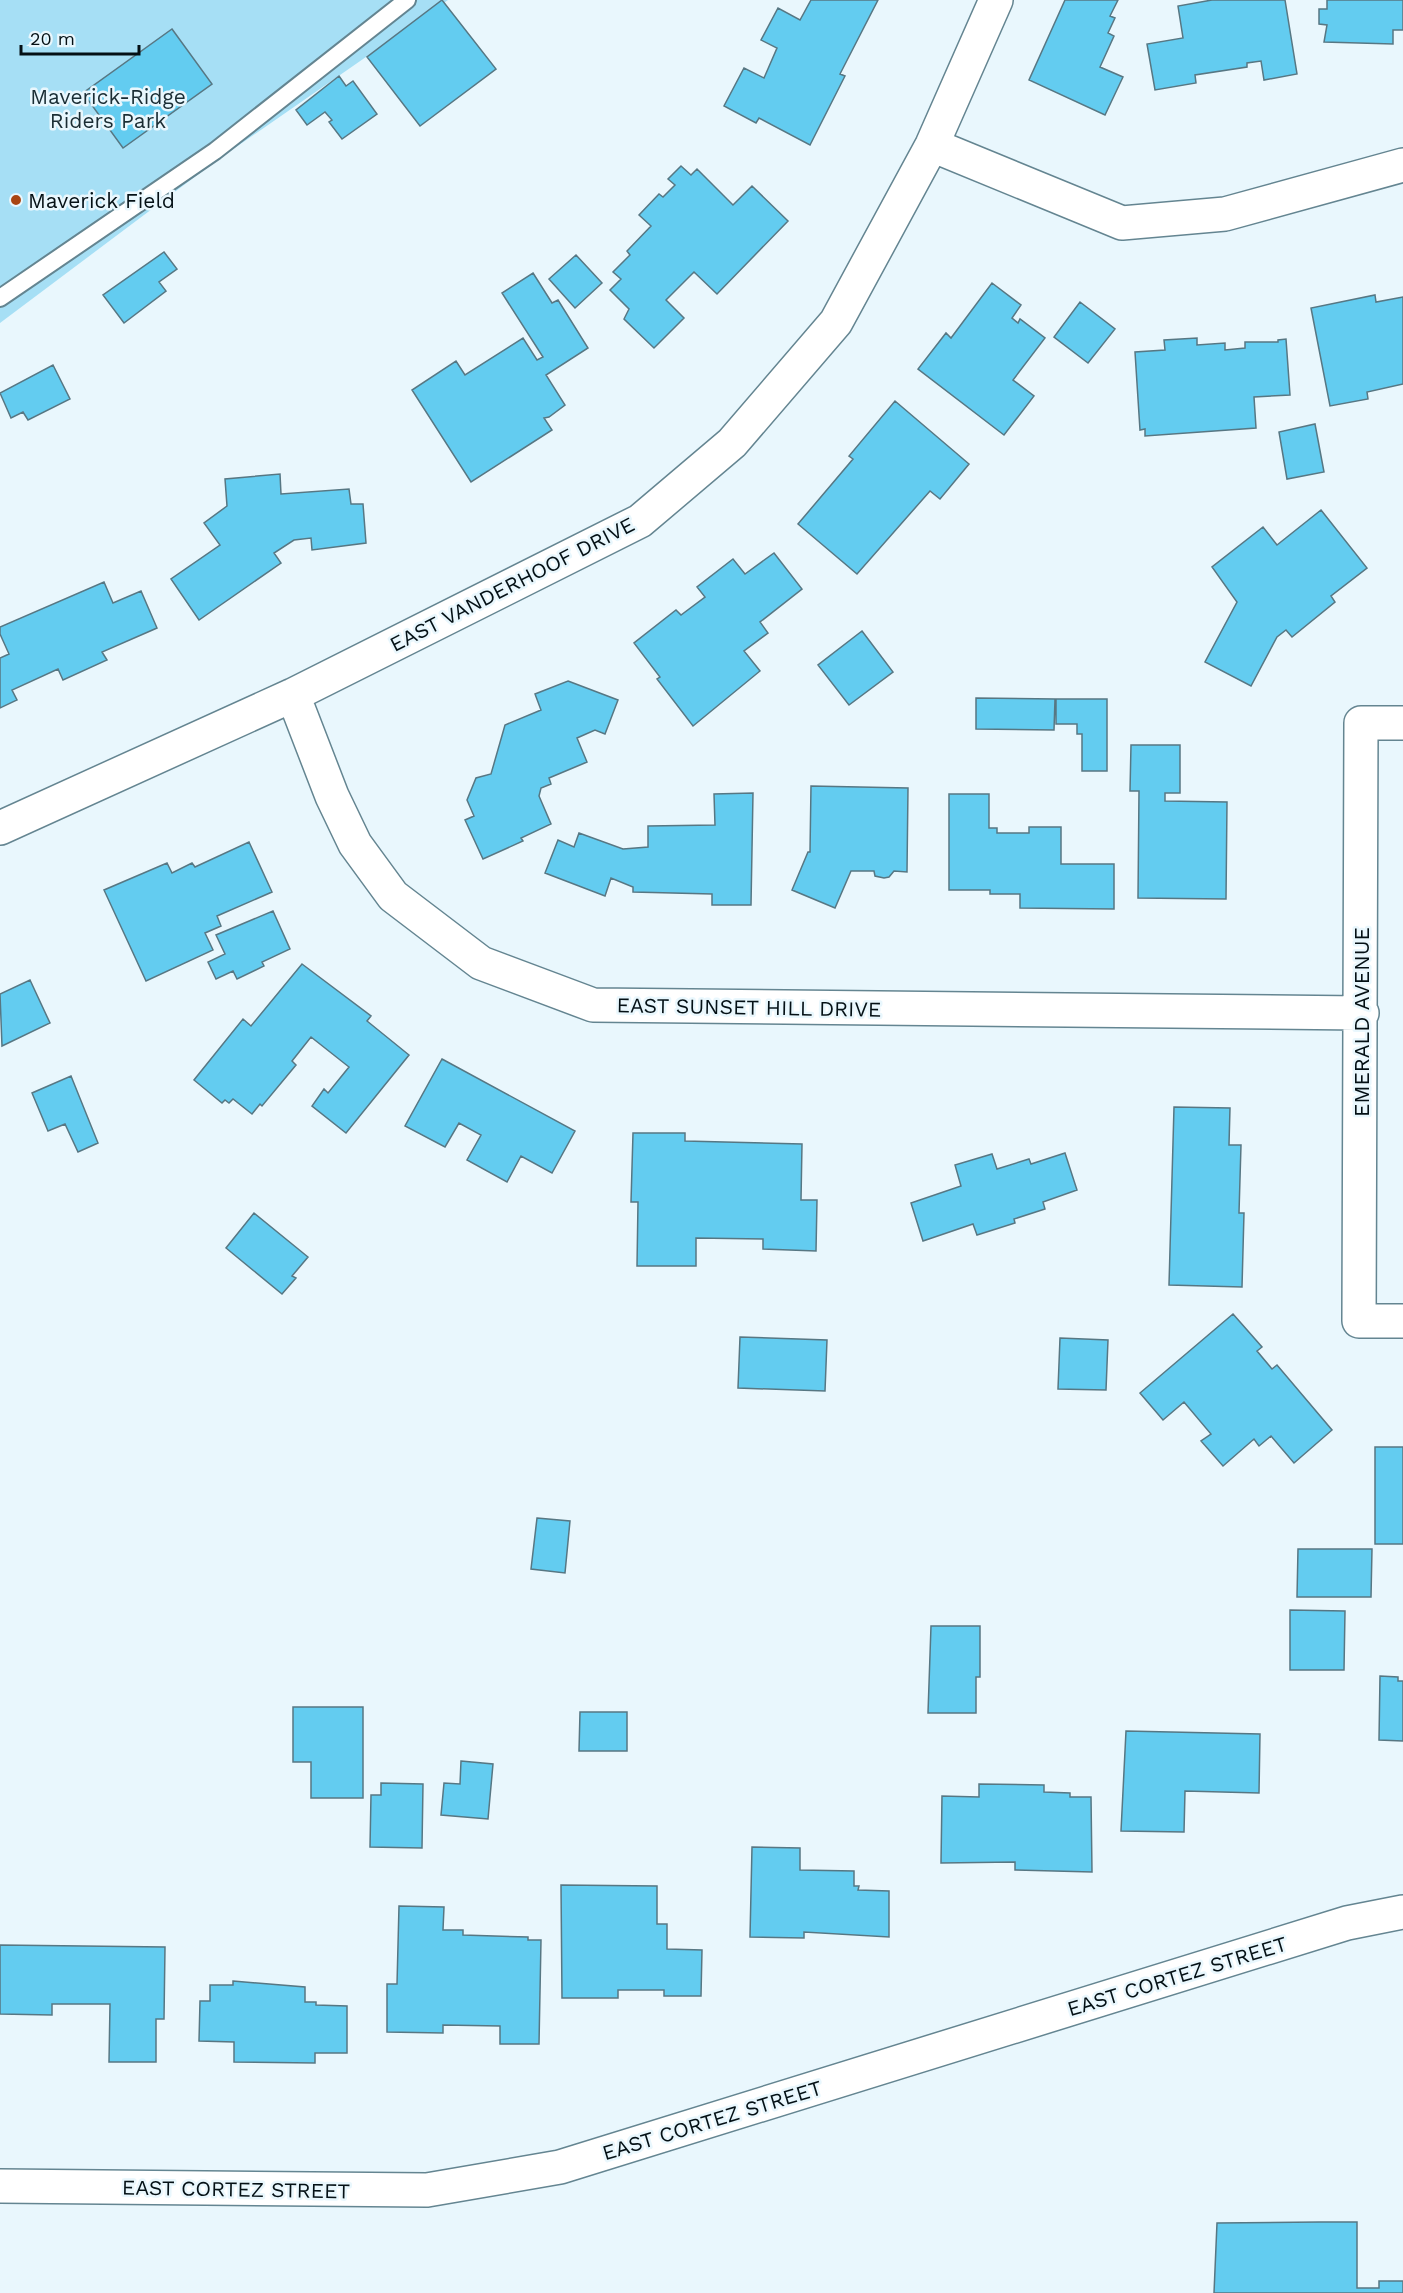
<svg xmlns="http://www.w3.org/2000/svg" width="1403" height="2293" viewBox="0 0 1403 2293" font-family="'Work Sans',sans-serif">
<rect width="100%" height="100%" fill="#e9f7fd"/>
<path fill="#a6dff5" d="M 0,0 L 448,0 L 216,161 L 0,323 Z"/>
<path fill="#63ccf0" stroke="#577783" stroke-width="1.5" d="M 442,0 L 496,69 L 420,126 L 367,57 Z
M 811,0 L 878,0 L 840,74 L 845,76 L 810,145 L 759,118 L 756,123 L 724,106 L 744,68 L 764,78 L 777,48 L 761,40 L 778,8 L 800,20 Z
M 1065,0 L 1118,0 L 1110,16 L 1115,18 L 1108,33 L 1114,36 L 1100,67 L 1123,77 L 1105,115 L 1029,80 Z
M 1212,0 L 1285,0 L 1297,74 L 1264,80 L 1261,61 L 1247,63 L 1247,67 L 1195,75 L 1196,83 L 1155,90 L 1147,44 L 1183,38 L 1178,6 Z
M 1327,0 L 1403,0 L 1403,30 L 1393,30 L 1393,44 L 1324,42 L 1327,25 L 1319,24 L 1319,9 L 1327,9 Z
M 172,29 L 212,84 L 123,148 L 83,93 Z
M 339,76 L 346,86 L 353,81 L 377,114 L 342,139 L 329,122 L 332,120 L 325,112 L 307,125 L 296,110 Z
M 681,166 L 691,175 L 697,169 L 733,205 L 752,186 L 788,221 L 717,294 L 694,272 L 666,300 L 684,318 L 654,348 L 624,319 L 629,309 L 610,290 L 621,279 L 613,272 L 630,255 L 627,251 L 651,226 L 639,215 L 659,194 L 663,197 L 675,185 L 668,179 Z
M 164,252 L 177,269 L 159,282 L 166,291 L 124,323 L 103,295 Z
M 576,255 L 602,283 L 575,308 L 549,279 Z
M 533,273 L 552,303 L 558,300 L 588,348 L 546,375 L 565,405 L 549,417 L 544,418 L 552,430 L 471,482 L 412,390 L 456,361 L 465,375 L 523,338 L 537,360 L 543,357 L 502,293 Z
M 992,283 L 1021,305 L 1012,318 L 1018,323 L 1020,319 L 1045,338 L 1013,380 L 1034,396 L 1004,435 L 918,369 L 946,333 L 951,338 Z
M 1375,295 L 1376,302 L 1403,297 L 1403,384 L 1367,392 L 1368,399 L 1330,406 L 1311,308 Z
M 1080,302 L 1115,329 L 1088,363 L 1054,337 Z
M 1197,338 L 1197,345 L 1225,343 L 1225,350 L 1245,348 L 1245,342 L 1278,342 L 1278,340 L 1286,339 L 1290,395 L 1254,397 L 1256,428 L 1145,436 L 1145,429 L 1140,430 L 1135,352 L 1165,350 L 1164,340 Z
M 53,365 L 70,399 L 28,420 L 23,412 L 11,418 L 0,393 Z
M 895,401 L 969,464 L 940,499 L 930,491 L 857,574 L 798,524 L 853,459 L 849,456 Z
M 1315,424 L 1324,472 L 1287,479 L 1279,432 Z
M 280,474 L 281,494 L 349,489 L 351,504 L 363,504 L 366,543 L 312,550 L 311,538 L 294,540 L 274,553 L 281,563 L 199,620 L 171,579 L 220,545 L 204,523 L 227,506 L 225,479 Z
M 1321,510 L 1367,568 L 1331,596 L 1335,602 L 1292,637 L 1286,630 L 1277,637 L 1251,686 L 1205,662 L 1237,602 L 1212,567 L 1263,527 L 1277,545 Z
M 774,553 L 802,589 L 760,622 L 768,633 L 744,651 L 760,671 L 693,726 L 657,679 L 660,677 L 634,643 L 676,610 L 681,615 L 705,597 L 697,587 L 733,559 L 745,574 Z
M 104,582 L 113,603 L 141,591 L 157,628 L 102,652 L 107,660 L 63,680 L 58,669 L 12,690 L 17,700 L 0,708 L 0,658 L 9,654 L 0,634 L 0,627 Z
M 862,631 L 893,672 L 849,705 L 818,665 Z
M 568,681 L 618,700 L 605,734 L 595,730 L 577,738 L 587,762 L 549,778 L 551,784 L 541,788 L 539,796 L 551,824 L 521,838 L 523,841 L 483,859 L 465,820 L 474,816 L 467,800 L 476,778 L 491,774 L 505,725 L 541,710 L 535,694 Z
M 976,698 L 1055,699 L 1054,730 L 976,729 Z
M 1056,699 L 1107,699 L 1107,771 L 1082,771 L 1082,734 L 1077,734 L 1077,724 L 1056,724 Z
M 1131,745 L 1180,745 L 1180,793 L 1165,793 L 1165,801 L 1227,802 L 1226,899 L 1138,898 L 1139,791 L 1130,791 Z
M 811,786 L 908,788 L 907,872 L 894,871 L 889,877 L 884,878 L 875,876 L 874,871 L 851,871 L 835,908 L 792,890 L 808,852 L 810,852 Z
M 753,793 L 751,905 L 712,905 L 712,894 L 633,892 L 633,887 L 611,878 L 605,896 L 545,873 L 558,840 L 574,847 L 579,833 L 623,849 L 648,847 L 648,826 L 715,825 L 714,794 Z
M 949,794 L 989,794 L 989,828 L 997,828 L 997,833 L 1029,833 L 1029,827 L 1061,827 L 1061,864 L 1114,864 L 1114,909 L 1020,908 L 1020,894 L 990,894 L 990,890 L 949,890 Z
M 249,842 L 272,892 L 217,916 L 221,926 L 205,933 L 213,950 L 146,981 L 104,890 L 167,863 L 172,873 L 192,863 L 195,867 Z
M 273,911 L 290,949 L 262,962 L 264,966 L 237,979 L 233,971 L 216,979 L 208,962 L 225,954 L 216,935 Z
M 302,964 L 371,1016 L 367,1021 L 409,1055 L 346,1133 L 312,1106 L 324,1089 L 328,1093 L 349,1067 L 311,1037 L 292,1061 L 296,1065 L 262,1106 L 260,1104 L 252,1114 L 233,1099 L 229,1103 L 225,1100 L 222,1103 L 194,1080 L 243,1019 L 251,1026 Z
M 30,980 L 50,1023 L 2,1046 L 0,994 Z
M 442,1059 L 575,1131 L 552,1173 L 521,1156 L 507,1182 L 467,1160 L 481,1135 L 459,1123 L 445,1147 L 405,1126 Z
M 71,1076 L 98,1143 L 78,1152 L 65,1124 L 48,1131 L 32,1093 Z
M 1174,1107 L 1230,1108 L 1229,1145 L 1241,1145 L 1239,1213 L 1244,1213 L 1242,1287 L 1169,1285 Z
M 633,1133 L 685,1133 L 685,1141 L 802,1144 L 801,1200 L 817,1200 L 816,1251 L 763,1249 L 763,1239 L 696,1238 L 696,1266 L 637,1266 L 638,1202 L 631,1202 Z
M 1065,1153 L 1077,1190 L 1043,1202 L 1045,1209 L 1014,1219 L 1015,1223 L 977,1235 L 973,1224 L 923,1241 L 911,1203 L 961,1186 L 955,1165 L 992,1154 L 997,1169 L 1029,1159 L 1031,1164 Z
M 254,1213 L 308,1257 L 292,1276 L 296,1278 L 282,1294 L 226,1248 Z
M 1233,1314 L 1262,1347 L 1257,1351 L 1272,1369 L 1277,1365 L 1332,1430 L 1294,1463 L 1271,1436 L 1259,1446 L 1254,1439 L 1223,1466 L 1201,1441 L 1211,1434 L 1184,1402 L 1163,1420 L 1140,1393 Z
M 740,1337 L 827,1340 L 825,1391 L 738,1388 Z
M 1060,1338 L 1108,1340 L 1106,1390 L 1058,1389 Z
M 1375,1447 L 1403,1447 L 1403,1544 L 1375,1544 Z
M 537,1518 L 570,1521 L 565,1573 L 531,1569 Z
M 1298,1549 L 1372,1549 L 1371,1597 L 1297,1597 Z
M 1290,1610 L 1345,1611 L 1344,1670 L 1290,1670 Z
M 931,1626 L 980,1626 L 980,1677 L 976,1677 L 976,1713 L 928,1713 Z
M 1380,1676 L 1398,1677 L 1398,1681 L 1403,1681 L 1403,1741 L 1379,1740 Z
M 293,1707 L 363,1707 L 363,1798 L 311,1798 L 311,1762 L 293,1762 Z
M 580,1712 L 627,1712 L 627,1751 L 579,1751 Z
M 1126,1731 L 1260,1734 L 1259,1793 L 1185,1791 L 1184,1832 L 1121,1831 Z
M 461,1761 L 493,1764 L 488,1819 L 441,1815 L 444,1783 L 460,1784 Z
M 381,1783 L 423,1784 L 422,1848 L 370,1847 L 371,1795 L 381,1795 Z
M 979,1784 L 1044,1785 L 1044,1792 L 1070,1793 L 1070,1797 L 1091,1797 L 1092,1872 L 1015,1870 L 1015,1862 L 941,1863 L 942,1796 L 979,1797 Z
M 752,1847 L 800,1848 L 800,1870 L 854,1871 L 854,1886 L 859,1886 L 858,1890 L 889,1891 L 889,1937 L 804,1932 L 804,1938 L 750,1937 Z
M 561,1885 L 657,1886 L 657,1924 L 667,1924 L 667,1949 L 702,1950 L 701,1996 L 664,1996 L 664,1990 L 618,1990 L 618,1998 L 562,1998 Z
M 399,1906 L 444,1907 L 443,1930 L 463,1930 L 463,1935 L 528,1937 L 528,1940 L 541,1940 L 539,2044 L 500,2044 L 500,2026 L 443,2025 L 443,2033 L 387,2032 L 387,1984 L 397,1984 Z
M 0,1945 L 165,1947 L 164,2019 L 156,2019 L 156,2062 L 109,2062 L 110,2004 L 52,2004 L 52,2015 L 0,2014 Z
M 233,1981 L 305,1987 L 305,2002 L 316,2002 L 316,2005 L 347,2006 L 347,2053 L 315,2053 L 315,2063 L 234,2062 L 234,2042 L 199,2041 L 200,2001 L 210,2001 L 210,1985 L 233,1985 Z
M 1320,2222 L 1357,2222 L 1357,2288 L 1379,2288 L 1379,2281 L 1403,2281 L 1403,2293 L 1214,2293 L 1217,2223 Z"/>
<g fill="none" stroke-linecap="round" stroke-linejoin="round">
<g stroke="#648591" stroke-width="20">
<path id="service" d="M 0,298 L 215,151 L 407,0"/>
</g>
<g stroke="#648591" stroke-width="36">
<path id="minor" d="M 932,145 L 1122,223 L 1225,214 L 1403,165
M 293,695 L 332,796 L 355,844 L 393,896 L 481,963 L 593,1005 L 1362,1013
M 1403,723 L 1361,723 L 1359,1321 L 1403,1321
M 0,828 L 293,695 L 640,521 L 732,443 L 836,322 L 932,145 L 996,0"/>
</g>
<g stroke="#648591" stroke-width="36">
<path id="tertiary" d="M 0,2186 L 427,2190 L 560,2167 L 1347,1923 L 1403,1912"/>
</g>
<use href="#service" stroke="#fff" stroke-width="16"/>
<use href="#minor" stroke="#fff" stroke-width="33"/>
<use href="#tertiary" stroke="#fff" stroke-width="33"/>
</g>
<circle fill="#a94512" stroke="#e9f7fd" stroke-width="2" cx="16" cy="200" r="6"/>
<g text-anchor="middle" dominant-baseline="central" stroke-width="5" stroke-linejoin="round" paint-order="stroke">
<g font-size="21" fill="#1a2d34" stroke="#e9f7fd">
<text x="108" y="96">Maverick-Ridge<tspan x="108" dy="24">Riders Park</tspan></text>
</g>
<g font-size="21" fill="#041015" stroke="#e9f7fd" text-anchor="start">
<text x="28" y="200">Maverick Field</text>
</g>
<g font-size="21" fill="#041015" stroke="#e9f7fd">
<text transform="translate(512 584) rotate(-27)">EAST VANDERHOOF DRIVE</text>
<text transform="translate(749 1007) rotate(1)">EAST SUNSET HILL DRIVE</text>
<text transform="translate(1361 1022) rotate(-90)">EMERALD AVENUE</text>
<text transform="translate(1177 1976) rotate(-17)">EAST CORTEZ STREET</text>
<text transform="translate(712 2120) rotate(-17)">EAST CORTEZ STREET</text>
<text transform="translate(236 2189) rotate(1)">EAST CORTEZ STREET</text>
</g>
</g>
<path d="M21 45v9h118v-9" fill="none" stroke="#041015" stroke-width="3"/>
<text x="30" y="45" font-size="18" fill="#041015" stroke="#e9f7fd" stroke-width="4.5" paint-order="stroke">20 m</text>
</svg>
